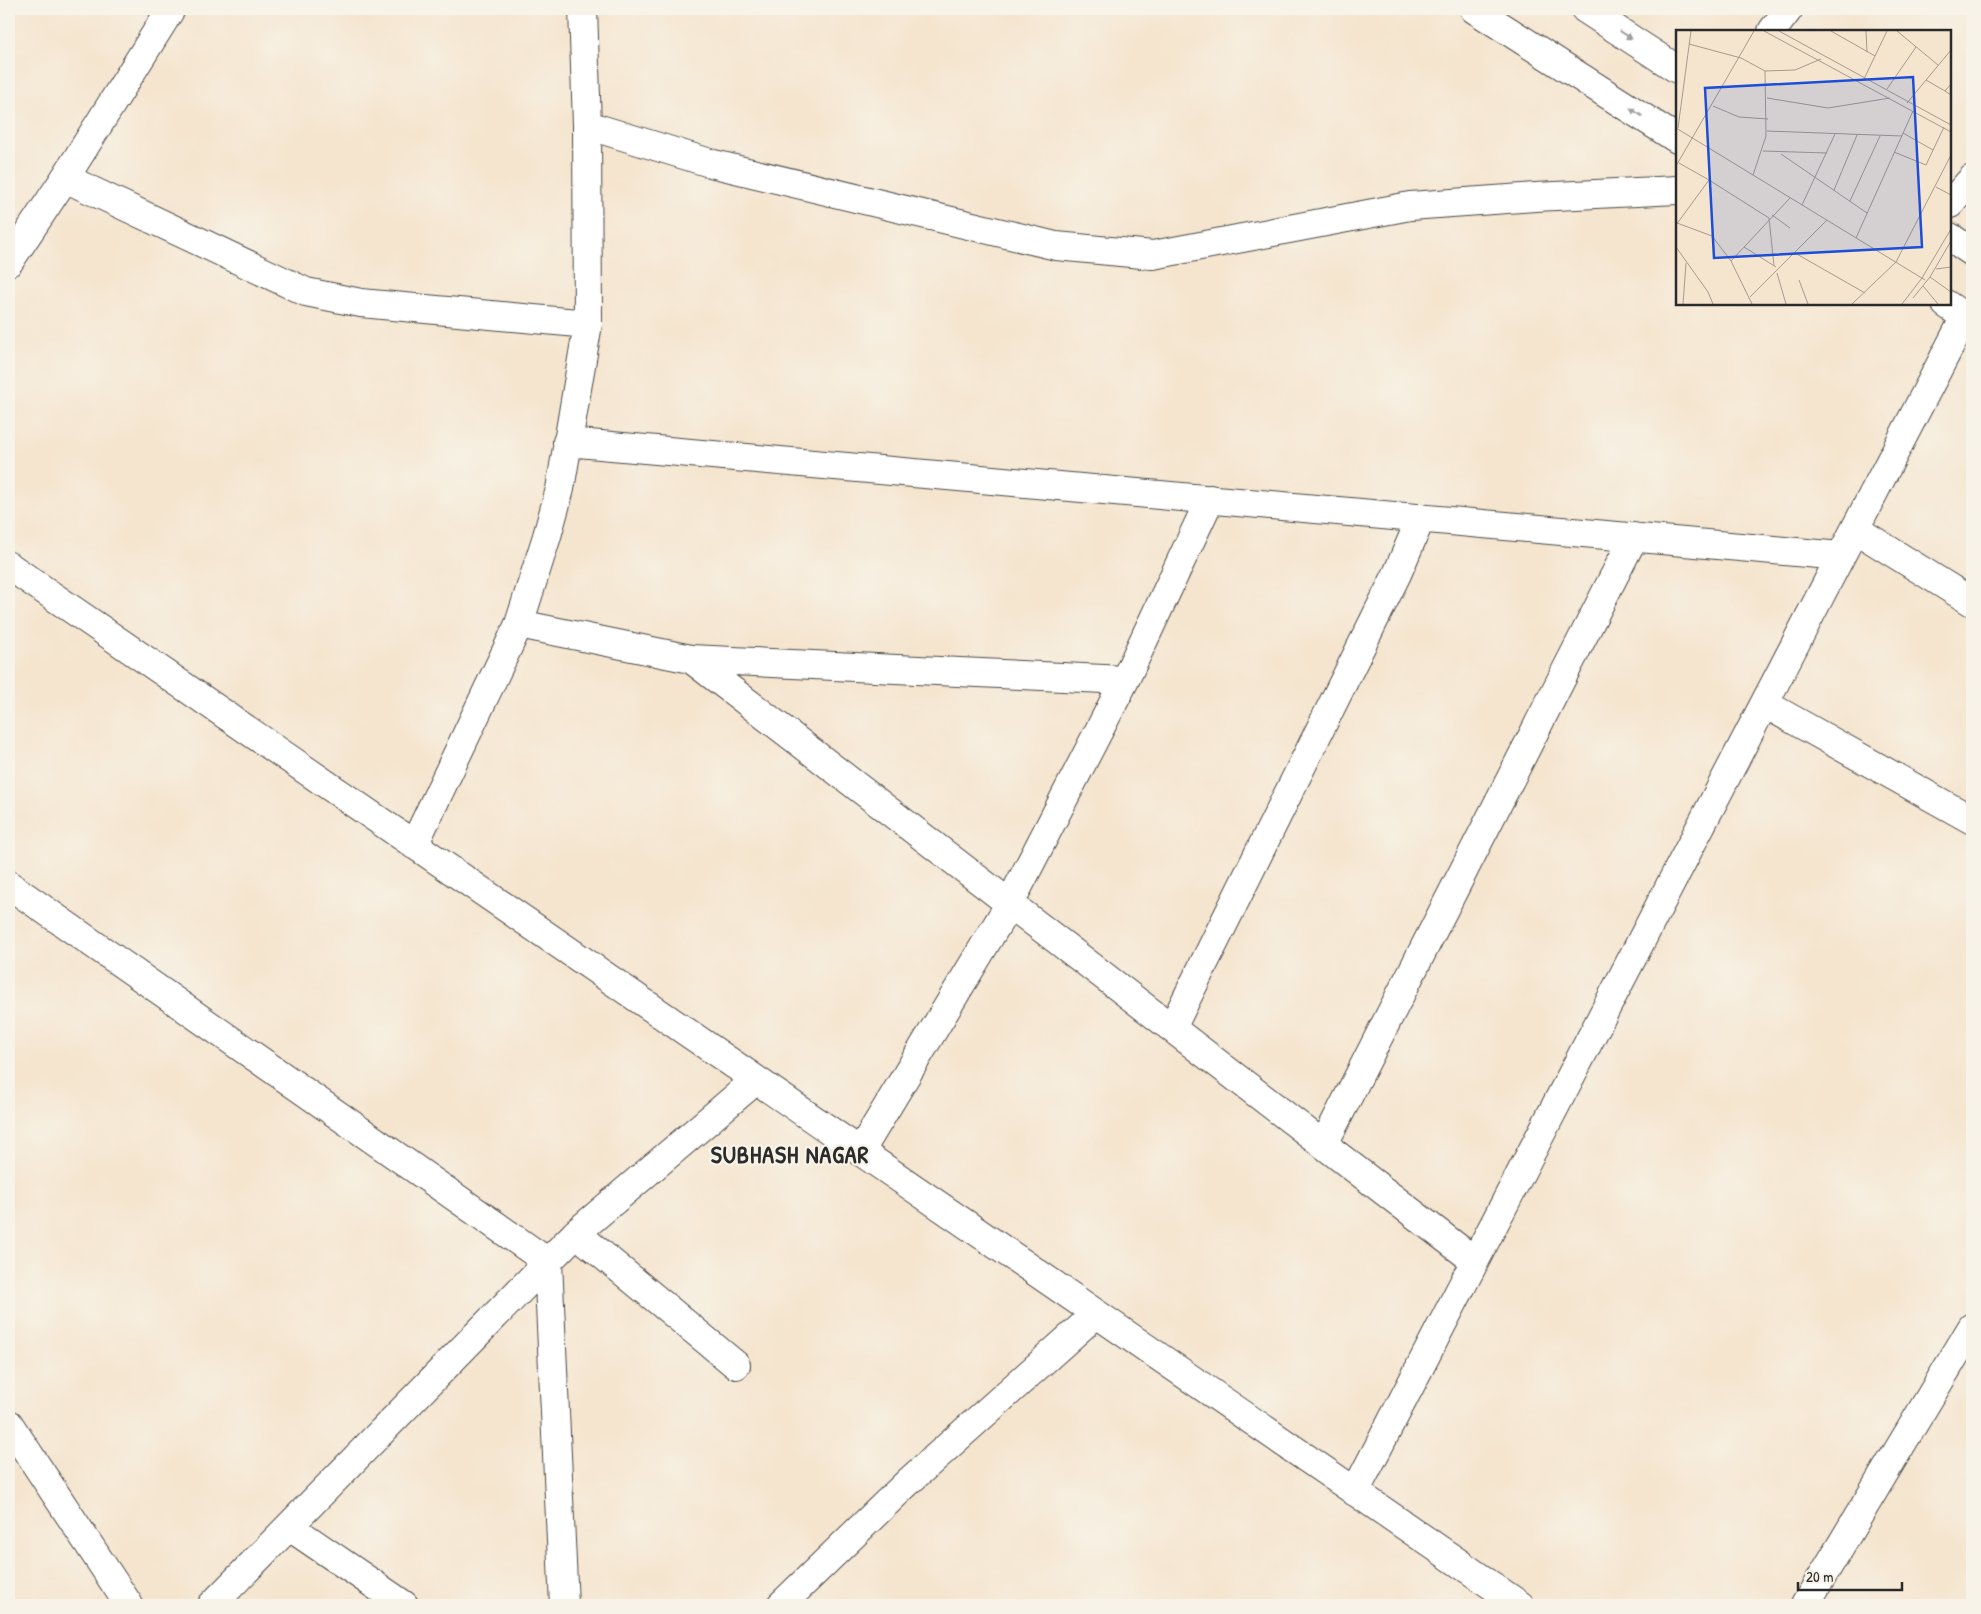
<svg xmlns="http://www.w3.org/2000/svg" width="1981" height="1614" viewBox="0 0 1981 1614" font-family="'Patrick Hand',sans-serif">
<rect width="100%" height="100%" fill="#f7f3e8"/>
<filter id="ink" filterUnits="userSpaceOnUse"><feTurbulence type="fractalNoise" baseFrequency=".02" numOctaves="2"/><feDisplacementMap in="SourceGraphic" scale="10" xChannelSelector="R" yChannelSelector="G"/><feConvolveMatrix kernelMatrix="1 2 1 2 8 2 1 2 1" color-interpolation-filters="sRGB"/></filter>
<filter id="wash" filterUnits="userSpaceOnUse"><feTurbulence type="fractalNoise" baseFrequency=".0096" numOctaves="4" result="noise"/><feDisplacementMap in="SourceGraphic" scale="20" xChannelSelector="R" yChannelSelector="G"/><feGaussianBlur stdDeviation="1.12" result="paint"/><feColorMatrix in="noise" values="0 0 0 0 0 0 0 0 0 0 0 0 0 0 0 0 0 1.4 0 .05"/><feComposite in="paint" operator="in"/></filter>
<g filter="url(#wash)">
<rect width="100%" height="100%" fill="#f5e5cf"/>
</g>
<g filter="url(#ink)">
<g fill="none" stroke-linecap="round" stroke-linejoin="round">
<g stroke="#494744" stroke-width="30">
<path id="street" d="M 1772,31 L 1789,9
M 587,125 L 710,163 L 1056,246 L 1153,255 L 1410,206 L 1535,197 L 1677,190
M 65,178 L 306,292 L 361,303 L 588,324
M 1950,204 L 1972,179
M 567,442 L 1841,556
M 1855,529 L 1972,602
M 9,566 L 1520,1605
M 519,624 L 691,659 L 1125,680
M 691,659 L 1475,1261
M 1765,704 L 1972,820
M 414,845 L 519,624 L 547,536 L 560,489 L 588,324 L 587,125 L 583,9
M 9,885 L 548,1262
M 1172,1028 L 1397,574 L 1421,518
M 1324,1144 L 1634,537
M 860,1152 L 1010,903 L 1125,680 L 1210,499
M 576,1233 L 736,1365
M 548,1262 L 564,1605
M 9,1424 L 129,1605
M 1355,1492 L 1965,317
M 290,1527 L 404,1605
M 212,1605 L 576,1233 L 756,1080
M 781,1605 L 907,1483 L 1096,1314
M 1805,1605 L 1972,1327"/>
</g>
<g stroke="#494744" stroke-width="30">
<path id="secondary" d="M 1474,9 L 1677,139
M 1585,9 L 1677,69
M 1950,237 L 1972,252
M 9,262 L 65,178 L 171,9
M 1946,304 L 1972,322"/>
</g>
<use href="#street" stroke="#fff" stroke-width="28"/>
<use href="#secondary" stroke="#fff" stroke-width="28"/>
</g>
<defs><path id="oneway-solid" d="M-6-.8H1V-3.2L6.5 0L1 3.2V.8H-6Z" transform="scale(1.25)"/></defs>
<g fill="#a0a0a0">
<use href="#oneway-solid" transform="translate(1626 35) rotate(33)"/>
<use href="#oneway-solid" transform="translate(1636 112) rotate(-147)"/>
</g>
</g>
<g text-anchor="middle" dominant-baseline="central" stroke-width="4.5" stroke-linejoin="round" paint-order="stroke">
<g font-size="24" font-weight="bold" letter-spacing="1" fill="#2b2b2b" stroke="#f7f3e8">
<text x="790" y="1154">SUBHASH NAGAR</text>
</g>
</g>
<g transform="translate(1676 30)">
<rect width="275" height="275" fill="#f5e5cf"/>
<path fill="none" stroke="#a49b8d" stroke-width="1" d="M 88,1 L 275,102M 103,1 L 275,95M 155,1 L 199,26 L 188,49M 190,1 L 191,22M 221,1 L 262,35M 13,14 L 65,28 L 89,41 L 119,40 L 145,29M 199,26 L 211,1M 250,50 L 269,61M 275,54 L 269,61 L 275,65M 211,59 L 240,17M 91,68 L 152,78 L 214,68M 231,73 L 275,20M 37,76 L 63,87 L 92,89M 0,98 L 249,250M 2,98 L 15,1M 91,101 L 226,106M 227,103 L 257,120M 87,121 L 151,123M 218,122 L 250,135 L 268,97M 105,124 L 191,183M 0,136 L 78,1M 77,145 L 90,106 L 89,41M 33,150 L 93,188M 260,157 L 275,165M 158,160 L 181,105M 174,171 L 204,106M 126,175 L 159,104M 96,185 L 114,198M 93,188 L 98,236M 1,193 L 36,206 L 55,231 L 76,274M 0,195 L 33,150 L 3,133M 180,208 L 237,81M 0,217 L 32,262 L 37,274M 68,217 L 100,237M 119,223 L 189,263M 55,231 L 114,168M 260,239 L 275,237M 101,243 L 110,274M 254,247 L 275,262M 123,250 L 132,274M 247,256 L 262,274M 74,267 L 151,190M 237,268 L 254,247 L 275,211M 7,274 L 10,233M 176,274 L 220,232 L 275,125M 226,274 L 246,248 L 275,199"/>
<path fill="#1d4ed8" fill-opacity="0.15" stroke="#1d4ed8" stroke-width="2.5" d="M 237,47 L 246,217 L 38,228 L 29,58 Z"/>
<rect width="275" height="275" fill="none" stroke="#2b2b2b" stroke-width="2.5"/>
</g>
<rect width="1981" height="1614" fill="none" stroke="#f7f3e8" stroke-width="30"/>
<path d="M1798 1582v8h104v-8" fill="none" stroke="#2b2b2b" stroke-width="2.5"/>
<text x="1806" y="1582" font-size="15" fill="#2b2b2b" stroke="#f7f3e8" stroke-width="4" paint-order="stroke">20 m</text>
</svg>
